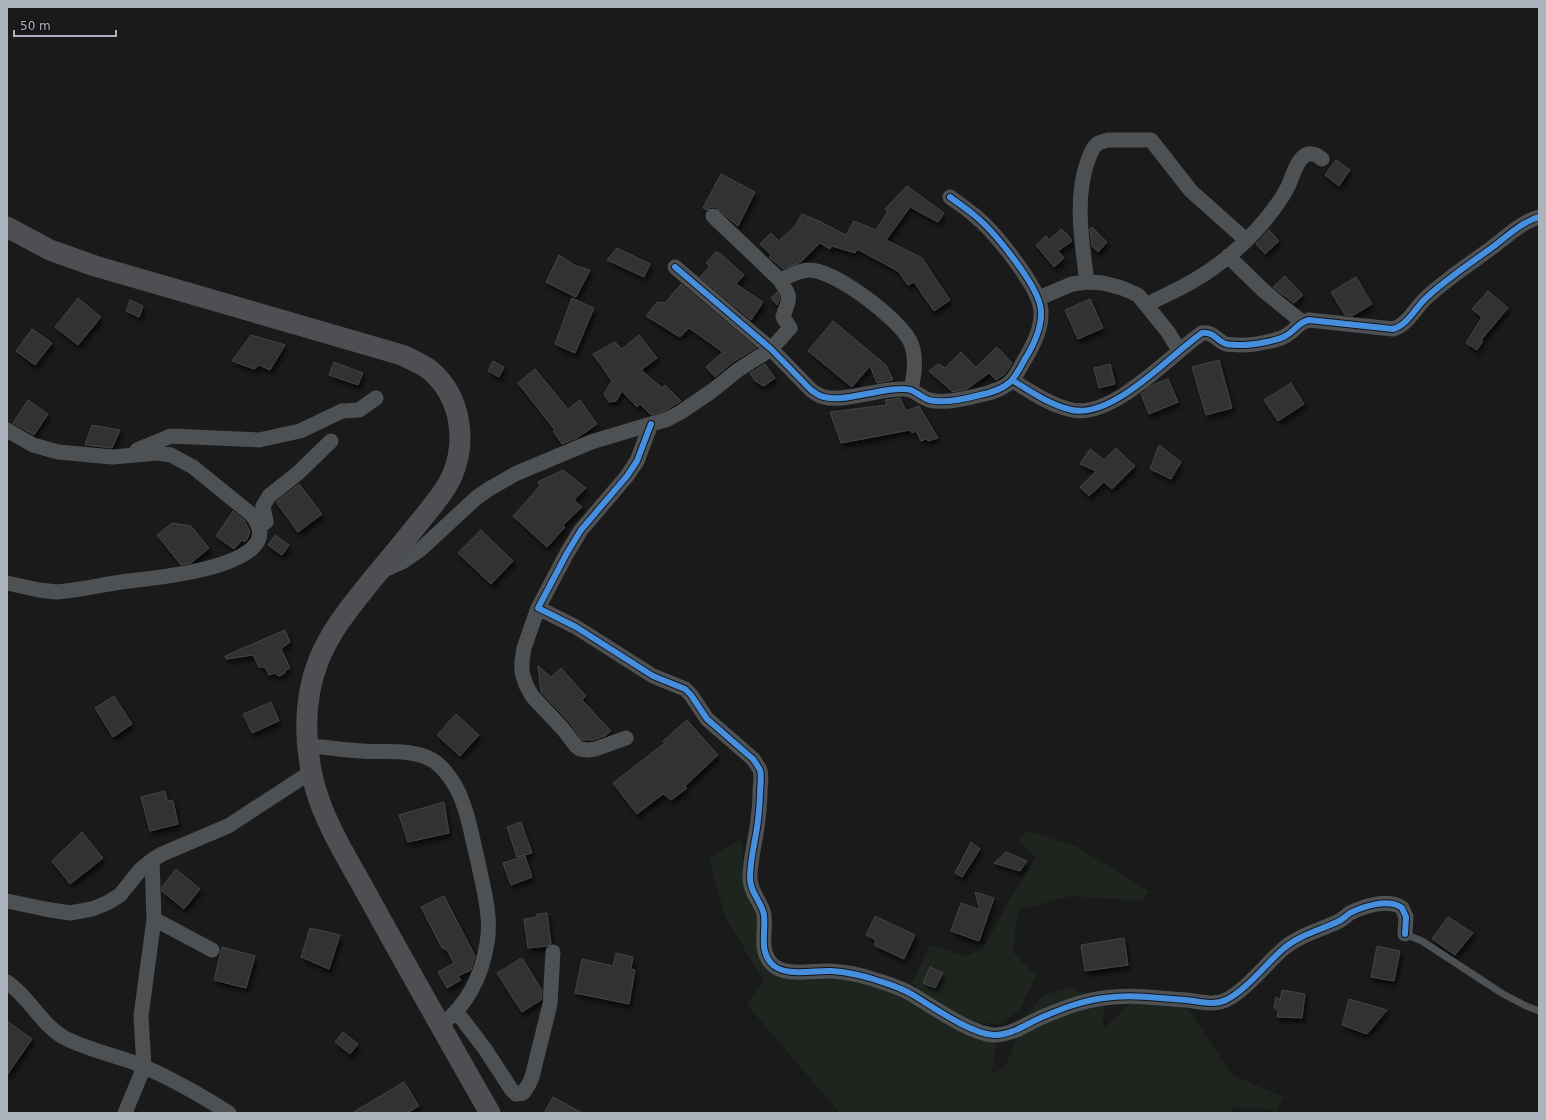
<svg xmlns="http://www.w3.org/2000/svg" width="1546" height="1120" viewBox="0 0 1546 1120" font-family="'DejaVu Sans',sans-serif">
<defs>
<filter id="shadow"><feDropShadow dx="2.5" dy="4.5" stdDeviation="2" flood-color="#0009"/></filter>
</defs>
<rect width="100%" height="100%" fill="#1a1a1a"/>
<path fill="#1e251e" d="M 1027,831 L 1077,847 L 1149,891 L 1141,901 L 1071,896 L 1018,910 L 1013,952 L 1036,976 L 1020,1009 L 999,1025 L 966,1020 L 930,1001 L 912,983 L 930,945 L 965,956 L 983,949 L 1012,895 L 1036,857 L 1020,841 Z
M 741,839 L 746,884 L 762,927 L 768,964 L 875,981 L 997,1044 L 991,1075 L 1006,1066 L 1023,1020 L 1043,996 L 1070,987 L 1104,1004 L 1103,1029 L 1134,1000 L 1186,1006 L 1232,1075 L 1284,1097 L 1277,1110 L 1234,1107 L 1228,1113 L 840,1113 L 747,1005 L 764,982 L 725,916 L 709,859 Z"/>
<path fill="#323232" stroke="#434546" filter="url(#shadow)" d="M 1336,160 L 1350,170 L 1339,186 L 1325,175 Z
M 721,174 L 755,192 L 738,226 L 715,207 L 711,207 L 707,210 L 703,208 Z
M 907,186 L 944,213 L 938,222 L 910,207 L 886,240 L 922,258 L 950,300 L 934,311 L 914,282 L 908,285 L 898,271 L 857,249 L 855,253 L 832,246 L 830,249 L 820,243 L 801,262 L 783,269 L 769,257 L 771,255 L 760,244 L 771,233 L 779,241 L 795,226 L 802,214 L 819,221 L 846,235 L 854,221 L 876,230 L 888,211 L 885,209 Z
M 1092,227 L 1107,242 L 1098,252 L 1092,246 L 1090,229 Z
M 1061,229 L 1067,234 L 1072,241 L 1058,251 L 1064,258 L 1054,267 L 1036,245 L 1046,236 L 1049,240 Z
M 1269,230 L 1279,241 L 1265,254 L 1256,244 Z
M 617,248 L 650,264 L 644,277 L 607,260 Z
M 716,252 L 721,254 L 744,275 L 736,284 L 763,302 L 751,320 L 700,277 L 710,266 L 706,263 Z
M 559,255 L 576,266 L 590,270 L 576,297 L 546,282 Z
M 1285,276 L 1303,295 L 1294,303 L 1273,287 Z
M 1356,277 L 1372,304 L 1352,316 L 1345,315 L 1331,292 Z
M 681,284 L 756,348 L 733,362 L 715,377 L 706,367 L 723,352 L 689,328 L 680,337 L 646,316 L 657,302 L 665,303 Z
M 1488,291 L 1508,308 L 1481,340 L 1483,341 L 1477,350 L 1466,343 L 1482,317 L 1472,309 Z
M 777,292 L 780,298 L 777,305 L 771,298 Z
M 78,298 L 101,317 L 78,345 L 55,327 Z
M 572,298 L 594,308 L 575,353 L 555,344 Z
M 1090,299 L 1103,328 L 1078,339 L 1065,310 Z
M 130,300 L 143,306 L 139,317 L 126,311 Z
M 833,321 L 886,365 L 893,380 L 877,383 L 870,366 L 852,387 L 808,351 Z
M 32,329 L 52,343 L 35,365 L 16,351 Z
M 251,335 L 285,345 L 270,370 L 259,365 L 254,369 L 232,361 Z
M 639,335 L 657,358 L 641,370 L 662,388 L 665,385 L 681,401 L 665,411 L 651,415 L 640,404 L 637,407 L 622,391 L 616,401 L 609,402 L 604,394 L 612,381 L 593,354 L 615,342 L 622,349 Z
M 997,347 L 1012,363 L 1005,374 L 996,380 L 989,373 L 967,389 L 953,392 L 929,371 L 938,364 L 945,368 L 961,352 L 976,367 Z
M 1219,360 L 1232,408 L 1206,415 L 1192,367 Z
M 493,361 L 504,367 L 499,377 L 488,371 Z
M 334,362 L 363,373 L 358,385 L 329,375 Z
M 765,364 L 775,378 L 764,386 L 755,381 L 750,373 Z
M 1110,364 L 1115,384 L 1099,388 L 1094,368 Z
M 535,369 L 568,409 L 580,400 L 597,424 L 577,438 L 562,444 L 553,431 L 555,430 L 518,383 Z
M 1168,379 L 1178,402 L 1149,414 L 1141,394 L 1152,385 Z
M 1291,383 L 1304,404 L 1278,421 L 1264,400 Z
M 900,398 L 906,411 L 919,406 L 938,438 L 928,441 L 926,439 L 921,441 L 916,431 L 912,433 L 910,430 L 841,443 L 830,412 L 887,405 L 885,400 Z
M 28,400 L 48,414 L 34,435 L 13,423 Z
M 92,425 L 120,430 L 112,448 L 85,445 Z
M 1159,445 L 1181,462 L 1171,479 L 1150,469 Z
M 1116,448 L 1135,466 L 1112,489 L 1104,482 L 1089,496 L 1080,487 L 1096,471 L 1080,464 L 1090,449 L 1104,460 Z
M 563,470 L 586,488 L 574,500 L 582,507 L 563,525 L 565,527 L 547,547 L 513,516 L 540,486 L 538,482 Z
M 299,484 L 322,514 L 298,532 L 276,502 Z
M 233,511 L 244,520 L 250,532 L 247,540 L 244,542 L 242,540 L 234,549 L 216,536 Z
M 172,523 L 191,526 L 209,548 L 191,563 L 181,565 L 157,535 Z
M 481,530 L 513,561 L 491,584 L 458,553 Z
M 275,535 L 289,545 L 282,555 L 268,545 Z
M 285,630 L 290,642 L 281,649 L 290,668 L 286,670 L 285,673 L 279,676 L 275,673 L 269,675 L 265,667 L 259,667 L 253,655 L 226,659 L 225,656 Z
M 538,666 L 551,677 L 561,668 L 586,696 L 582,700 L 611,731 L 605,736 L 593,740 L 582,740 L 570,723 L 541,692 Z
M 114,696 L 132,724 L 113,737 L 95,708 Z
M 271,702 L 279,721 L 252,733 L 243,714 Z
M 456,714 L 479,735 L 460,756 L 437,735 Z
M 687,720 L 718,755 L 685,786 L 687,788 L 671,800 L 663,794 L 637,814 L 613,783 L 665,743 L 663,741 Z
M 165,791 L 167,800 L 173,801 L 178,824 L 150,831 L 141,797 Z
M 444,802 L 449,833 L 408,842 L 399,815 Z
M 521,822 L 532,853 L 517,857 L 507,827 Z
M 82,832 L 103,858 L 70,884 L 52,861 Z
M 971,842 L 980,849 L 962,877 L 955,873 Z
M 1006,852 L 1027,861 L 1020,871 L 994,863 Z
M 525,856 L 532,877 L 511,885 L 503,863 Z
M 176,869 L 200,889 L 184,909 L 162,891 L 162,887 Z
M 975,892 L 994,898 L 979,941 L 951,931 L 961,903 L 980,910 Z
M 444,896 L 475,956 L 471,970 L 458,976 L 461,980 L 447,988 L 438,972 L 454,963 L 447,950 L 442,948 L 421,907 Z
M 547,913 L 551,944 L 547,946 L 528,948 L 524,919 L 537,917 L 537,914 Z
M 875,916 L 915,935 L 904,959 L 874,945 L 876,940 L 866,935 Z
M 1448,917 L 1473,933 L 1455,955 L 1432,939 Z
M 310,928 L 340,935 L 329,969 L 301,957 Z
M 1124,938 L 1128,965 L 1085,971 L 1081,945 Z
M 1377,946 L 1400,951 L 1394,981 L 1371,977 Z
M 222,947 L 255,956 L 246,988 L 214,980 Z
M 616,953 L 633,957 L 631,969 L 635,970 L 629,1004 L 575,993 L 582,959 L 613,966 Z
M 522,958 L 542,990 L 541,1000 L 522,1012 L 497,973 Z
M 930,967 L 943,973 L 935,988 L 923,983 Z
M 1282,990 L 1305,994 L 1302,1018 L 1277,1017 L 1278,1011 L 1274,1008 L 1276,997 L 1280,1000 Z
M 1349,999 L 1387,1010 L 1367,1034 L 1342,1025 Z
M 7,1021 L 32,1039 L 7,1075 Z
M 343,1032 L 358,1044 L 350,1054 L 335,1042 Z
M 404,1082 L 419,1106 L 407,1113 L 352,1113 Z
M 553,1097 L 582,1113 L 544,1113 Z"/>
<g fill="none" stroke-linecap="round" stroke-linejoin="round">
<path stroke="#4e5153" stroke-width="7" d="M 1405,934 L 1422,941 L 1503,994 L 1526,1006 L 1539,1011"/>
<path stroke="#4e5153" stroke-width="15" d="M 713,216 L 780,280 C 789,276 799,270 809,270 C 835,270 898,318 910,341 C 917,356 915,373 911,389
M 1228,256 L 1264,291 L 1302,322
M 675,267 L 771,349 L 811,390 C 815,393 819,396 824,397 C 838,401 858,395 872,393 C 881,391 892,389 902,389 C 914,388 918,396 929,400 C 944,404 965,399 980,395 C 990,393 1005,388 1012,380 C 1017,374 1021,366 1025,359 C 1033,346 1042,327 1041,311 C 1040,287 993,230 974,215 C 967,209 958,203 950,197
M 1087,282 C 1082,243 1074,198 1088,160 C 1090,155 1092,148 1097,144 C 1100,142 1104,141 1108,140 L 1151,140 L 1191,191 L 1246,240
M 1039,298 L 1072,284 L 1087,282 L 1103,283 L 1122,288 L 1138,295 L 1168,332 L 1179,350
M 1146,305 C 1161,297 1178,290 1193,281 C 1223,264 1252,238 1273,210 C 1279,202 1286,192 1290,182 C 1295,168 1303,143 1322,159
M 1012,380 C 1031,392 1050,405 1072,410 C 1113,419 1170,355 1202,333 C 1213,331 1217,341 1226,344 C 1231,345 1237,345 1242,345 C 1253,345 1278,341 1287,335 C 1296,330 1297,323 1309,320 L 1393,329 C 1408,325 1415,308 1426,298 C 1445,280 1468,265 1490,249 C 1505,238 1521,222 1539,217
M 651,424 L 637,461 L 627,476 L 581,530 L 567,553 L 538,608 L 576,627 L 653,676 L 685,689 L 691,695 L 707,719 L 753,759 C 755,762 758,766 760,770 C 762,777 760,786 760,793 C 760,802 759,811 758,820 C 756,839 750,858 750,878 C 750,893 762,902 764,915 C 766,931 759,950 771,963 C 783,978 814,970 831,971 C 847,972 861,975 876,980 C 888,984 902,988 913,995 C 933,1007 971,1034 994,1035 C 1011,1035 1025,1025 1040,1018 C 1061,1009 1081,1001 1104,998 C 1131,994 1159,998 1186,1000 C 1198,1001 1213,1006 1226,1000 C 1245,991 1266,964 1283,949 C 1299,935 1321,930 1339,921 C 1343,919 1347,915 1350,913 C 1364,906 1389,898 1402,908 L 1406,917 L 1405,934
M 7,430 L 33,445 L 58,452 L 113,457 L 157,453 L 171,455 L 193,467 L 251,514 C 296,566 153,578 129,581 C 104,584 81,590 56,592 L 39,590 L 7,583
M 137,450 L 171,436 L 259,440 L 300,431 L 342,411 L 359,410 L 376,398
M 259,527 L 266,522 L 263,506 L 269,496 L 298,473 L 331,441
M 382,571 L 402,562 L 421,549 L 476,498 L 489,489 L 515,474 L 591,442 L 668,419 L 681,412 L 712,391 L 738,370 L 771,349 L 790,328 L 783,317 C 789,296 793,301 780,280
M 538,608 L 524,648 L 522,661 L 522,672 L 526,685 L 532,696 L 563,729 L 576,746 L 580,749 L 588,750 L 595,749 L 626,738
M 308,746 C 326,747 344,750 362,751 C 386,753 413,748 434,761 C 444,768 451,778 457,789 C 468,811 472,838 478,862 C 483,887 492,917 487,943 C 482,975 467,1007 440,1025
M 152,860 L 154,919 L 212,950
M 7,901 L 45,909 L 70,913 L 92,909 L 107,903 L 120,895 L 141,869 L 152,860 L 162,854 L 228,826 L 311,772
M 7,982 C 29,997 40,1023 63,1037 C 85,1049 111,1054 135,1063 C 167,1076 199,1094 229,1113
M 456,1011 L 485,1049 L 511,1089 L 516,1094 L 523,1093 L 529,1084 L 532,1077 L 550,1004 L 553,952
M 125,1113 L 144,1067 L 141,1016 L 154,919"/>
<path stroke="#4d4f52" stroke-width="21" d="M 7,227 L 50,250 L 95,266 L 402,355 C 412,360 423,364 431,371 C 461,397 467,441 452,476 C 447,488 438,499 430,509 C 411,533 391,557 371,581 C 351,606 330,631 318,662 C 303,701 304,747 315,787 C 326,826 349,861 368,896 C 408,969 449,1041 490,1113"/>
<g stroke="#141417" stroke-width="8">
<path id="cycleway" d="M 675,267 L 771,349 L 811,390 C 815,393 819,396 824,397 C 838,401 858,395 872,393 C 881,391 892,389 902,389 C 914,388 918,396 929,400 C 944,404 965,399 980,395 C 990,393 1005,388 1012,380 C 1017,374 1021,366 1025,359 C 1033,346 1042,327 1041,311 C 1040,287 993,230 974,215 C 967,209 958,203 950,197
M 1012,380 C 1031,392 1050,405 1072,410 C 1113,419 1170,355 1202,333 C 1213,331 1217,341 1226,344 C 1231,345 1237,345 1242,345 C 1253,345 1278,341 1287,335 C 1296,330 1297,323 1309,320 L 1393,329 C 1408,325 1415,308 1426,298 C 1445,280 1468,265 1490,249 C 1505,238 1521,222 1539,217
M 651,424 L 637,461 L 627,476 L 581,530 L 567,553 L 538,608 L 576,627 L 653,676 L 685,689 L 691,695 L 707,719 L 753,759 C 755,762 758,766 760,770 C 762,777 760,786 760,793 C 760,802 759,811 758,820 C 756,839 750,858 750,878 C 750,893 762,902 764,915 C 766,931 759,950 771,963 C 783,978 814,970 831,971 C 847,972 861,975 876,980 C 888,984 902,988 913,995 C 933,1007 971,1034 994,1035 C 1011,1035 1025,1025 1040,1018 C 1061,1009 1081,1001 1104,998 C 1131,994 1159,998 1186,1000 C 1198,1001 1213,1006 1226,1000 C 1245,991 1266,964 1283,949 C 1299,935 1321,930 1339,921 C 1343,919 1347,915 1350,913 C 1364,906 1389,898 1402,908 L 1406,917 L 1405,934"/>
</g>
<use href="#cycleway" stroke="#468fdf" stroke-width="6"/>
</g>
<rect width="1546" height="1120" fill="none" stroke="#abb3bc" stroke-width="16"/>
<path d="M14 30v6h102v-6" fill="none" stroke="#abb3bc" stroke-width="2"/>
<text x="20" y="30" font-size="12" fill="#abb3bc" stroke="#141417" stroke-width="3" paint-order="stroke">50 m</text>
</svg>
